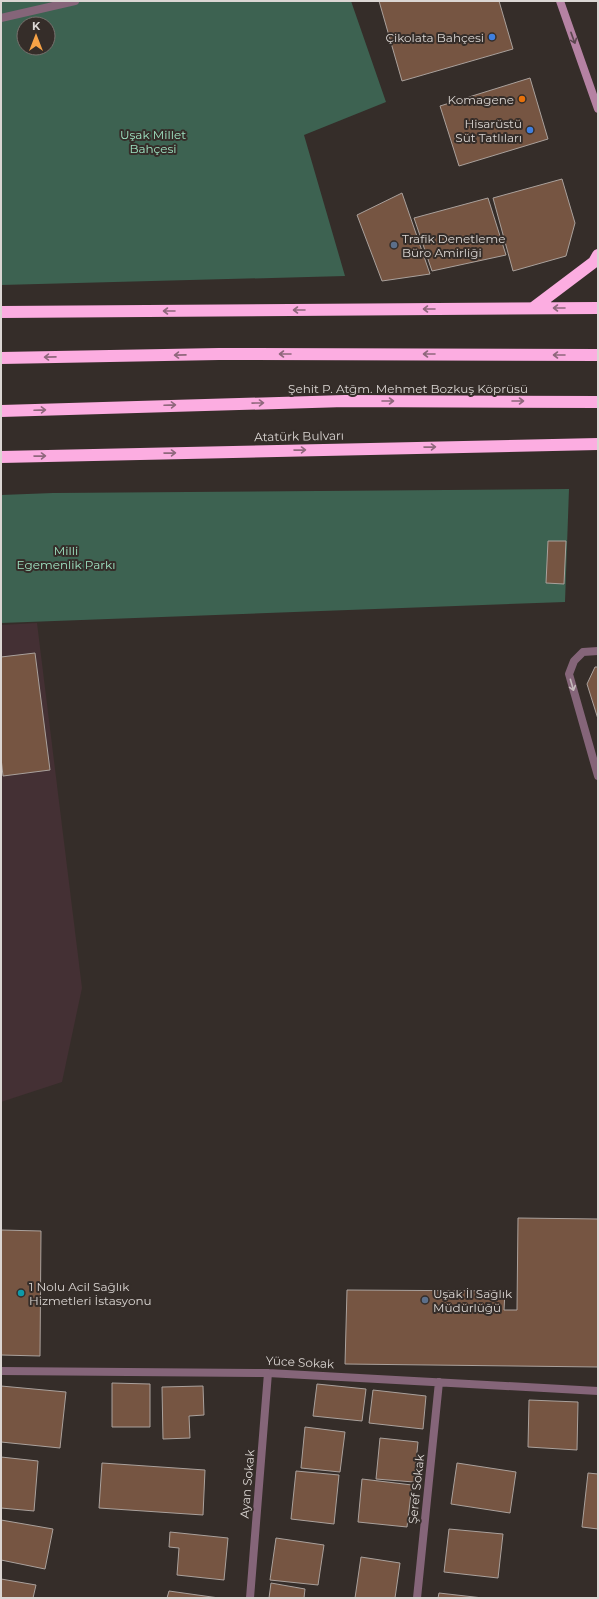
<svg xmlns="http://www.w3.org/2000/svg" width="599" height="1599" viewBox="0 0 599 1599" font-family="Montserrat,sans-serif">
<rect width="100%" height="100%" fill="#352d29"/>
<path fill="#443034" d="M 37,623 L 82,988 L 62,1082 L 1,1102 L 1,625 Z"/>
<path fill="#3d6251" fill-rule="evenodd" d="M 1,1 L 351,1 L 386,102 L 304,135 L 345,276 L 1,285 ZM 24,24 L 48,24 L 48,48 L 24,48 Z
M 569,489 L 565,602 L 1,623 L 1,495 L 53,493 Z"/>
<path fill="#765542" stroke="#aaa19c" d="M 379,1 L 499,1 L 513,49 L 402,81 Z
M 530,78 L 548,139 L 459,166 L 440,106 Z
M 562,179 L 575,223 L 566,256 L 513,271 L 493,198 Z
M 402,193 L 430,274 L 382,281 L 357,215 Z
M 488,198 L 506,255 L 432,271 L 414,218 Z
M 548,541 L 566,541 L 564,584 L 546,583 Z
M 35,653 L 50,770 L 3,776 L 1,758 L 1,657 Z
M 595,667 L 598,667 L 598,719 L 587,684 Z
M 518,1218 L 598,1219 L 598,1367 L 345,1364 L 347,1290 L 505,1291 L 504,1310 L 517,1310 Z
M 1,1230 L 41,1231 L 40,1356 L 1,1355 Z
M 112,1383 L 150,1384 L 150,1427 L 112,1427 Z
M 317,1384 L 366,1389 L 362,1421 L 313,1416 Z
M 1,1386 L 66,1392 L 60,1448 L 1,1442 Z
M 203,1386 L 204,1415 L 189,1416 L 190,1438 L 163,1439 L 162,1387 Z
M 373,1390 L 426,1396 L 423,1429 L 369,1423 Z
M 529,1400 L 578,1402 L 577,1450 L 528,1447 Z
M 305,1427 L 345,1432 L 340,1472 L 301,1468 Z
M 380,1438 L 418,1442 L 414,1482 L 376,1479 Z
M 1,1457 L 38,1461 L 34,1511 L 1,1508 Z
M 102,1463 L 205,1470 L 203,1515 L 99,1508 Z
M 457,1463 L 516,1472 L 510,1513 L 451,1504 Z
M 296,1471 L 339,1475 L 334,1524 L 291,1519 Z
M 588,1473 L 598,1474 L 598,1529 L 582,1527 Z
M 362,1479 L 412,1485 L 407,1527 L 358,1522 Z
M 1,1520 L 53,1529 L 45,1569 L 1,1560 Z
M 449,1529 L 503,1534 L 498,1578 L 444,1572 Z
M 170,1532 L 228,1538 L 224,1580 L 177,1575 L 179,1548 L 169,1547 Z
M 276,1538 L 324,1545 L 318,1585 L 270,1580 Z
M 361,1557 L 400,1563 L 395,1598 L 355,1598 Z
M 1,1579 L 36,1585 L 33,1598 L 1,1598 Z
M 271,1583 L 305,1589 L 304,1598 L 269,1598 Z
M 169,1591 L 219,1598 L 167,1598 Z
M 439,1593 L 483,1598 L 438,1598 Z"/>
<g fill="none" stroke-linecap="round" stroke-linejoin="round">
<path stroke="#856579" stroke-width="8" d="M 1,18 L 75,1
M 598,651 L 583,652 L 574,661 L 569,674 L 598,776
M 1,1371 L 268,1373 L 598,1391
M 250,1598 L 268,1373
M 417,1598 L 439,1382"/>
<path stroke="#b582a3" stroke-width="8" d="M 560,1 L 598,109"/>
<path stroke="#fcade1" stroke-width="12" d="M 533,308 L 594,262 L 598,255
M 1,312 L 598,308
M 1,358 L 219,354 L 598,355
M 1,411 L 345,401 L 598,402
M 1,457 L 598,444"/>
</g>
<defs><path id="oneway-shaft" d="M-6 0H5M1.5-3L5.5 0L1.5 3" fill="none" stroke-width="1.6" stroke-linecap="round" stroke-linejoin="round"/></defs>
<use stroke="#5b464e" href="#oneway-shaft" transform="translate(573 38) rotate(70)"/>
<g stroke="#8f677c">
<use href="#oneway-shaft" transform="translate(559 308) rotate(-180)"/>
<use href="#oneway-shaft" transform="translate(429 309) rotate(180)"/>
<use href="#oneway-shaft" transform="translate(299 310) rotate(180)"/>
<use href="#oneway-shaft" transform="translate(169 311) rotate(180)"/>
<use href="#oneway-shaft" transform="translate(285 354) rotate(-180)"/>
<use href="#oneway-shaft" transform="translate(429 354) rotate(-180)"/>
<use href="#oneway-shaft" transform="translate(180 355) rotate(179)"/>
<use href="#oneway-shaft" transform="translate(559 355) rotate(-180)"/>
<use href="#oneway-shaft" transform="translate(50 357) rotate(179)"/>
<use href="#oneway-shaft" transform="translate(388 401)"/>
<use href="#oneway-shaft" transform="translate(518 401)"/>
<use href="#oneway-shaft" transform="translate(258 403) rotate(-1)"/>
<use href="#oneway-shaft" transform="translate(170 405) rotate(-2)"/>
<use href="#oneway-shaft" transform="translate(40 410) rotate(-2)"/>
<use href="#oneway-shaft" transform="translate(430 447) rotate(-1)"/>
<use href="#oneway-shaft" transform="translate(300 450) rotate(-1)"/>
<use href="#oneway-shaft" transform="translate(170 453) rotate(-1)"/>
<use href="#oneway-shaft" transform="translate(40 456) rotate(-1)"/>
</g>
<use stroke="#c6babc" href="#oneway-shaft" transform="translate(572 685) rotate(74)"/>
<g fill="#3f7fe0" stroke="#352d29" stroke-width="1.5">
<circle cx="492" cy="37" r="4"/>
<circle cx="530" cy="130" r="4"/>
</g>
<circle fill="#e8710a" stroke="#352d29" stroke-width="1.5" cx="522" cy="99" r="4"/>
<g fill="#5c6f8a" stroke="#352d29" stroke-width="1.5">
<circle cx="394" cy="245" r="4"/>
<circle cx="425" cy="1300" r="4"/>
</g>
<circle fill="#0f9aa8" stroke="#352d29" stroke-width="1.5" cx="21" cy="1293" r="4"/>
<g text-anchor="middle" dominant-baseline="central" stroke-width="4" stroke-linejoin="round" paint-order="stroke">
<g font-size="12" fill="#dbd6d3" stroke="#352d29" text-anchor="end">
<text x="484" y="37">Çikolata Bahçesi</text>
<text x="514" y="99">Komagene</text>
<text x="522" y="123">Hisarüstü<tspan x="522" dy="14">Süt Tatlıları</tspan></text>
<text x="402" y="238" text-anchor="start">Trafik Denetleme<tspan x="402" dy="14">Büro Amirliği</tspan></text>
<text x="29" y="1286" text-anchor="start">1 Nolu Acil Sağlık<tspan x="29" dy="14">Hizmetleri İstasyonu</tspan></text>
<text x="433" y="1293" text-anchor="start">Uşak İl Sağlık<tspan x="433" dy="14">Müdürlüğü</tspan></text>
</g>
<g font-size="12" fill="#9ee2c1" stroke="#352d29">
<text x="153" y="134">Uşak Millet<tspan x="153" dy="14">Bahçesi</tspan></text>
<text x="66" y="550">Milli<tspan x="66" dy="14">Egemenlik Parkı</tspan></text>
</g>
<g font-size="12" fill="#dbd6d3" stroke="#352d29">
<text x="408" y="388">Şehit P. Atğm. Mehmet Bozkuş Köprüsü</text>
<text transform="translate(299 436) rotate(-1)">Atatürk Bulvarı</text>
<text transform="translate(300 1362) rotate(3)">Yüce Sokak</text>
<text transform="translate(247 1484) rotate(-85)">Ayan Sokak</text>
<text transform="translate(416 1489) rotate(-84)">Şeref Sokak</text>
</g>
</g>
<rect width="599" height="1599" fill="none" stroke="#dbd6d3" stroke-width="4"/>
<g transform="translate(36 36)"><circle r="19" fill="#352d29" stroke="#77716d"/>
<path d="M0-3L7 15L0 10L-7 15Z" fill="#f6a246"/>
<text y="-6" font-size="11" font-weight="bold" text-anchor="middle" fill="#dbd6d3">K</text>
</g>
</svg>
